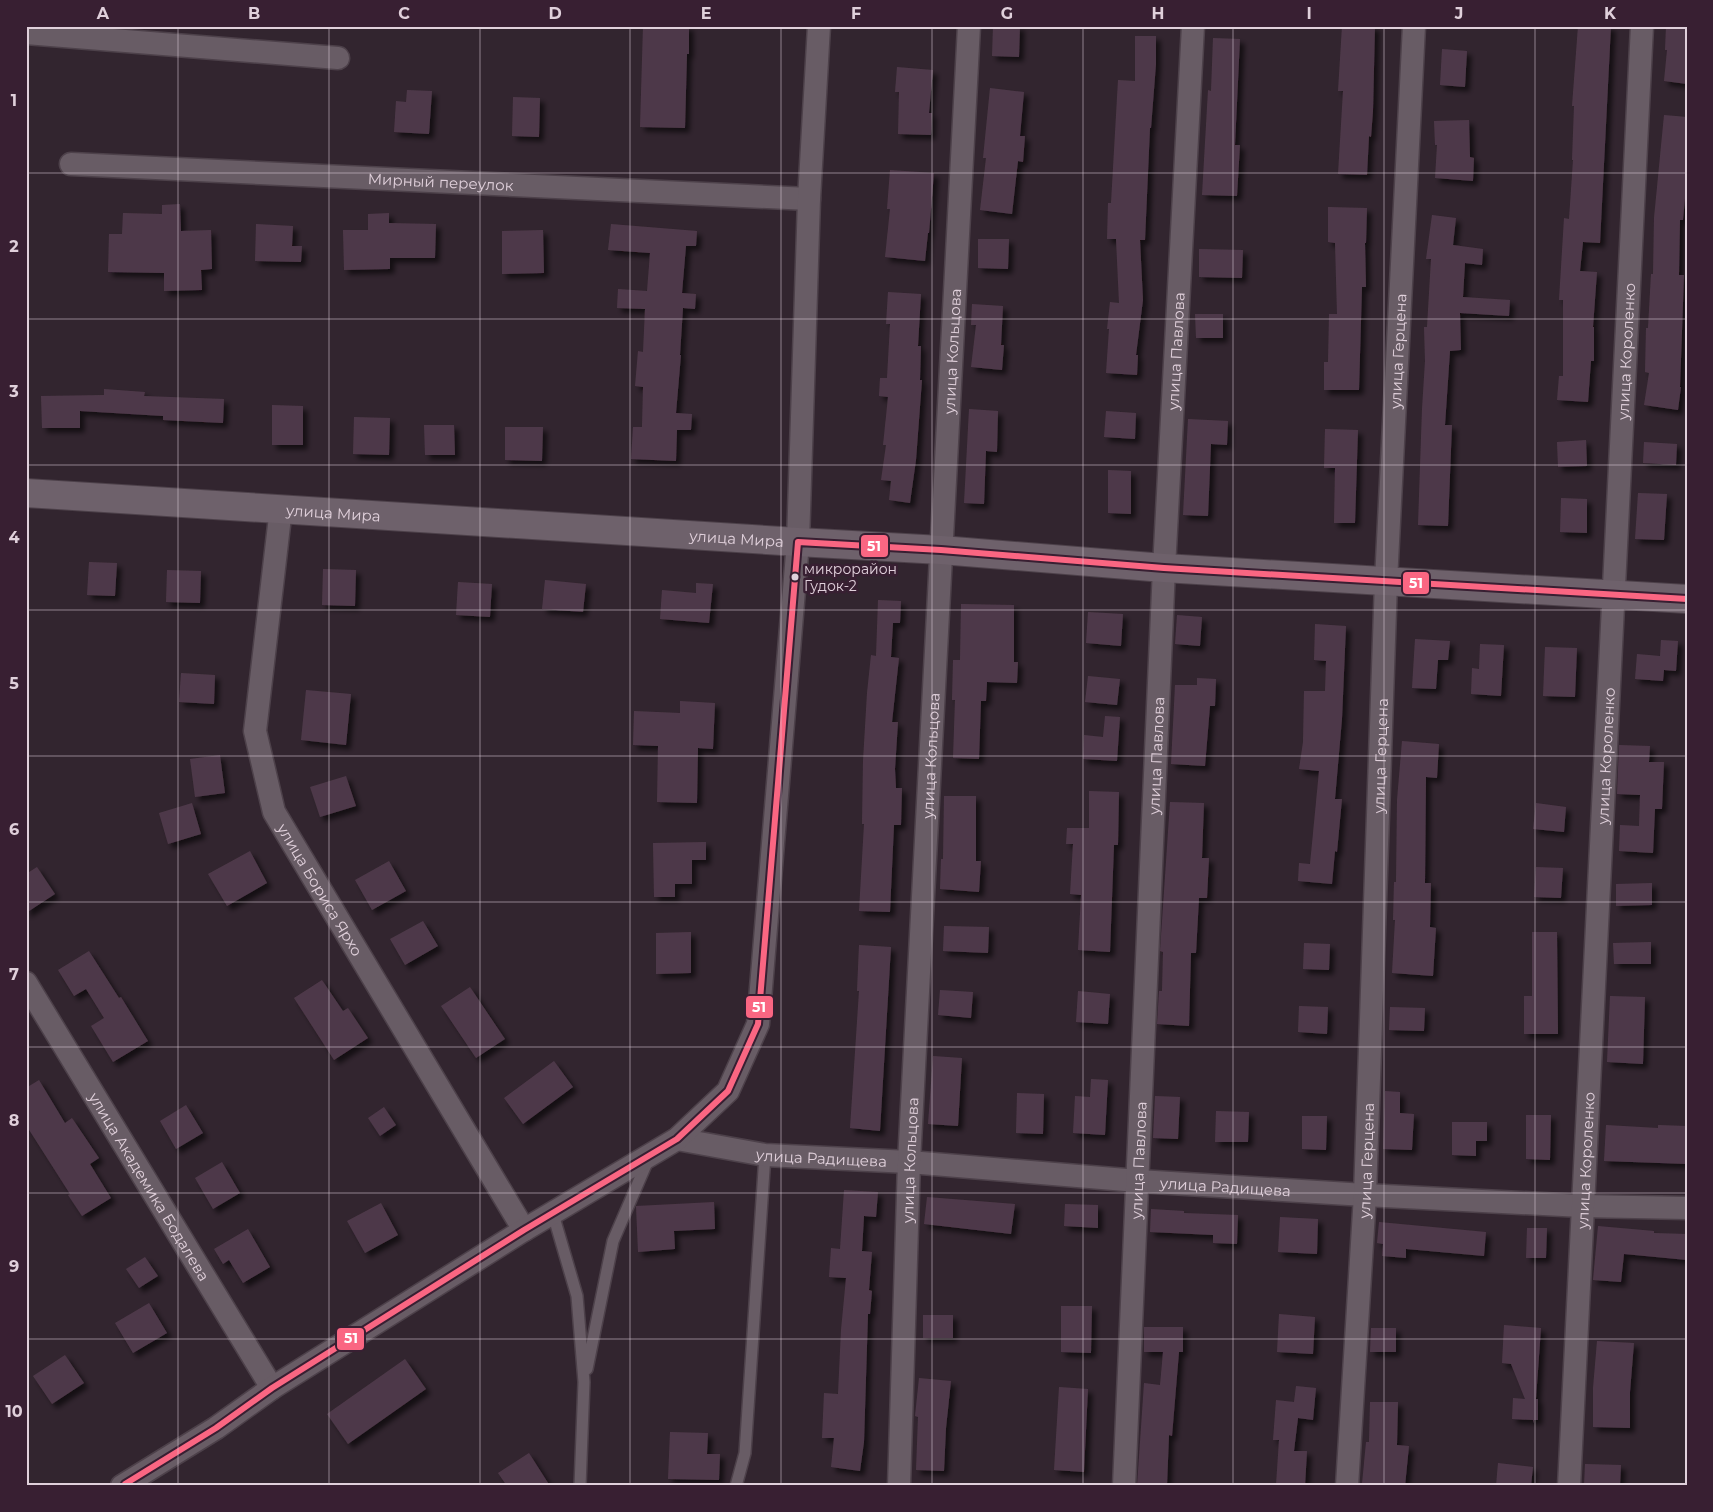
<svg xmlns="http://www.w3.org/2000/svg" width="1713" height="1512" viewBox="0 0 1713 1512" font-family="Montserrat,sans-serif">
<defs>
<filter id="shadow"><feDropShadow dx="4.5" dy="4.5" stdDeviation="2.5" flood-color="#0009"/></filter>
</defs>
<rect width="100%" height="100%" fill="#32252f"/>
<path fill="#4e3949" filter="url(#shadow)" d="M 643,26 L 689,26 L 689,54 L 687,54 L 685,128 L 640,127 Z
M 993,26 L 1020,26 L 1019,57 L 992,56 Z
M 1342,26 L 1375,26 L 1373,111 L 1371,137 L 1369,136 L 1367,175 L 1338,174 L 1343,91 L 1338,91 Z
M 1578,26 L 1611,26 L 1600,243 L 1583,242 L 1580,271 L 1597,272 L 1593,327 L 1594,327 L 1594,361 L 1591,361 L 1588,402 L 1557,400 L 1559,376 L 1563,376 L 1563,300 L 1559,300 L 1564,218 L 1569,219 L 1573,160 L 1572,160 L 1574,106 L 1572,106 Z
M 1666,26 L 1687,26 L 1687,84 L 1664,81 L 1667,50 L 1665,50 Z
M 1135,36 L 1156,36 L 1156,64 L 1151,128 L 1150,128 L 1145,240 L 1140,240 L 1143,300 L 1136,355 L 1138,355 L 1137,375 L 1106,373 L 1109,329 L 1107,329 L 1110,302 L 1119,303 L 1116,239 L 1107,239 L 1108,203 L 1111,203 L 1118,80 L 1135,81 Z
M 1213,38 L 1240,39 L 1235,145 L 1240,145 L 1237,196 L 1202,195 L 1208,90 L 1211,91 Z
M 1442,49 L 1467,51 L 1465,87 L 1440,85 Z
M 897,67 L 933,70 L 929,113 L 932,113 L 931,135 L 898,134 L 899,92 L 895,92 Z
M 990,88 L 1024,92 L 1020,136 L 1025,136 L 1023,162 L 1018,161 L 1012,214 L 980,210 L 986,158 L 983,158 Z
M 407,90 L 432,91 L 429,134 L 394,132 L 396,101 L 406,102 Z
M 513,97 L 540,98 L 539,137 L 512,136 Z
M 1664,115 L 1687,117 L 1687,177 L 1683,220 L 1680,220 L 1679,275 L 1684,275 L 1680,387 L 1681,387 L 1678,410 L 1644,405 L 1649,373 L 1645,372 L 1646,328 L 1648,328 L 1651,274 L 1653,274 L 1654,218 Z
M 1469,120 L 1470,157 L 1474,158 L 1473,181 L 1435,178 L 1437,145 L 1435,145 L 1434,121 Z
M 890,170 L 934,173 L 929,233 L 928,233 L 925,261 L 885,257 L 890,209 L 887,209 Z
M 180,204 L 181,231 L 211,230 L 212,269 L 201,270 L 202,290 L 164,291 L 164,273 L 108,272 L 109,234 L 122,234 L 123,213 L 162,214 L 162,205 Z
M 1328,207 L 1367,208 L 1366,243 L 1365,243 L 1366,287 L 1362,287 L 1359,390 L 1324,390 L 1324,362 L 1328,362 L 1329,314 L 1337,314 L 1335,243 L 1328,242 Z
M 389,213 L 389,223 L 436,224 L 435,258 L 390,258 L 390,269 L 344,270 L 343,230 L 368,230 L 368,214 Z
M 1432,215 L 1456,218 L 1453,245 L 1483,249 L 1482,265 L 1465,263 L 1463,297 L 1510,300 L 1509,316 L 1460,313 L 1461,350 L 1450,351 L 1445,425 L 1452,425 L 1448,526 L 1418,525 L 1422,409 L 1425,361 L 1424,327 L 1427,327 L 1431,259 L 1426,259 Z
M 256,224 L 293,226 L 292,246 L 302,246 L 301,262 L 255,261 Z
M 611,224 L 697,231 L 696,246 L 686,246 L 682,293 L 696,294 L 695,309 L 683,308 L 680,355 L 681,355 L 676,413 L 692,414 L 691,430 L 677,430 L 676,461 L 631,459 L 633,427 L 642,427 L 643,387 L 635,386 L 638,351 L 643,352 L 645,309 L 617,308 L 618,289 L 647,291 L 650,253 L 608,250 Z
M 543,230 L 544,273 L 502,274 L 502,231 Z
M 978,239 L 1009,239 L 1008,269 L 978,268 Z
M 1199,249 L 1243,250 L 1242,278 L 1199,277 Z
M 888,292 L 921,294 L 918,346 L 921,346 L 920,380 L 922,380 L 916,460 L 910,503 L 889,500 L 891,481 L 881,480 L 886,445 L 883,445 L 888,397 L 879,396 L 880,378 L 887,378 L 890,324 L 886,324 Z
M 972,304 L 1003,306 L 1001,345 L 1004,345 L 1002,370 L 971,367 L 976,325 L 971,325 Z
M 1195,314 L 1223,314 L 1223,338 L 1196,338 Z
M 104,389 L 145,392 L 144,396 L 224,399 L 223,423 L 163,420 L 163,416 L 80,411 L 80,428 L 42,428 L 41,396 L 104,395 Z
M 272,405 L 303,406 L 303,445 L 272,445 Z
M 969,409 L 998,411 L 997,452 L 986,451 L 984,504 L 964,503 Z
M 1106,411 L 1136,413 L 1135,439 L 1104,437 Z
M 354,417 L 390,418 L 389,455 L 353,454 Z
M 1188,419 L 1228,421 L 1227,445 L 1211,444 L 1208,516 L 1183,515 Z
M 424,425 L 454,425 L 455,455 L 425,455 Z
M 505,427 L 543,427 L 542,461 L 505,460 Z
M 1325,429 L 1358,430 L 1355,523 L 1334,523 L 1335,468 L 1324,468 Z
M 1586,440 L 1587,466 L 1558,467 L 1557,442 Z
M 1644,442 L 1677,444 L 1676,465 L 1643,463 Z
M 1108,470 L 1131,471 L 1131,514 L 1108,513 Z
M 1638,493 L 1667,494 L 1664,540 L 1635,539 Z
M 1561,498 L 1587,499 L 1587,533 L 1560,532 Z
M 89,562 L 117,563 L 115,596 L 87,595 Z
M 323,569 L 356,570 L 355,606 L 322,605 Z
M 167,570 L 201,571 L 200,603 L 166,602 Z
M 545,580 L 586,584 L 583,612 L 542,609 Z
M 458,582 L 492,584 L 490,617 L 456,615 Z
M 696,583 L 713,584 L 709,623 L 660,619 L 662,590 L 696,593 Z
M 878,600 L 901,601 L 900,623 L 893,623 L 891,657 L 899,658 L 892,722 L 898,722 L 895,769 L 896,788 L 902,788 L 901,825 L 894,825 L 890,912 L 859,911 L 864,824 L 862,824 L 863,761 L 867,693 L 871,655 L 876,656 Z
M 961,604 L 1014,605 L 1014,662 L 1018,662 L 1017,683 L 987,682 L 986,701 L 981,701 L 979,759 L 953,758 L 955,700 L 952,700 L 953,660 L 960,660 Z
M 1088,612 L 1123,614 L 1121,646 L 1086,643 Z
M 1177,615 L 1202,617 L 1200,646 L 1175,644 Z
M 1315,624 L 1346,626 L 1342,719 L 1335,799 L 1342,799 L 1337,852 L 1335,851 L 1332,884 L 1298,881 L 1299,863 L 1310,864 L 1319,771 L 1299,769 L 1303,742 L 1304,691 L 1325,691 L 1326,661 L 1314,660 Z
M 1415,639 L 1450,641 L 1448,660 L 1438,660 L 1436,689 L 1412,688 Z
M 1661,640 L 1678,641 L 1676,671 L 1664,670 L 1663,681 L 1635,679 L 1637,654 L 1660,656 Z
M 1480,644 L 1504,645 L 1501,696 L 1471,694 L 1472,668 L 1479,669 Z
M 1545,647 L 1577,648 L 1575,697 L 1543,696 Z
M 181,673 L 215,675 L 214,704 L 179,702 Z
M 1088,676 L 1120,679 L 1117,705 L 1085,702 Z
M 1197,678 L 1216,679 L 1215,706 L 1210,706 L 1205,766 L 1171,764 L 1175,685 L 1197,685 Z
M 306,690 L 351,694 L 346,745 L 301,740 Z
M 680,701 L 715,703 L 713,749 L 698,748 L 697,803 L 657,802 L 658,746 L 633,745 L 634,711 L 680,713 Z
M 1105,716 L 1120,717 L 1117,761 L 1083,759 L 1084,735 L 1103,737 Z
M 1402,741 L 1439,744 L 1437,778 L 1426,777 L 1425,883 L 1431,883 L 1430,927 L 1436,928 L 1433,976 L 1392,973 L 1395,920 L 1393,920 L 1394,882 L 1396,882 L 1397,800 Z
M 1619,745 L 1650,746 L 1649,762 L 1664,762 L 1662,809 L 1655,809 L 1653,853 L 1619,851 L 1620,825 L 1639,826 L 1640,795 L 1617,794 Z
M 220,755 L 225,793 L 195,797 L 190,759 Z
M 346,776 L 356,806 L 320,817 L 310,787 Z
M 1089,791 L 1119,792 L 1118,845 L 1114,845 L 1110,952 L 1078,950 L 1081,895 L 1070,894 L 1073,844 L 1066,844 L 1067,828 L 1089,828 Z
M 944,796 L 976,796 L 976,861 L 981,861 L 979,892 L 940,889 L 941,859 L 943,859 Z
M 1170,802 L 1204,803 L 1202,858 L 1209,858 L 1207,898 L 1199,898 L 1196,953 L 1191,953 L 1189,1026 L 1157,1024 L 1159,991 L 1162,991 L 1163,952 L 1160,951 Z
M 192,803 L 201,834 L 168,844 L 159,813 Z
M 1536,803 L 1566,807 L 1564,832 L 1533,829 Z
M 706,842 L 706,860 L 692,860 L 692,884 L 675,884 L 675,897 L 654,897 L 653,843 Z
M 250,851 L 267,883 L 227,906 L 208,874 Z
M 389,861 L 406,891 L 372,910 L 355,880 Z
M 37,867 L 55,894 L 26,913 L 26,874 Z
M 1536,867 L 1563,868 L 1561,898 L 1534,897 Z
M 1652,883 L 1652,905 L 1616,906 L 1616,884 Z
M 423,921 L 438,946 L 405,965 L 390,939 Z
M 944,926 L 989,927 L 988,953 L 943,951 Z
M 691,932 L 691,973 L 656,974 L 656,933 Z
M 1532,932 L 1557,932 L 1558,1034 L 1524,1034 L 1524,996 L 1532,996 Z
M 1651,942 L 1651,964 L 1614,964 L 1613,943 Z
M 1304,943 L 1330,944 L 1329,970 L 1303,969 Z
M 859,945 L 891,947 L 880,1131 L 850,1128 L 859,991 L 857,991 Z
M 89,951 L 119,998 L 121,997 L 148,1041 L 113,1062 L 91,1026 L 104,1018 L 86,989 L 74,996 L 58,970 Z
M 322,980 L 343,1011 L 348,1008 L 368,1038 L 334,1060 L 294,998 Z
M 470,987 L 505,1039 L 476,1058 L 441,1006 Z
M 940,990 L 973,992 L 971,1018 L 938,1015 Z
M 1078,991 L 1110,994 L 1108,1024 L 1076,1022 Z
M 1610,996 L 1645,997 L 1643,1064 L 1607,1062 Z
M 1299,1006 L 1328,1007 L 1327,1034 L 1298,1032 Z
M 1390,1007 L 1425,1008 L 1424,1031 L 1389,1030 Z
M 933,1056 L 962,1058 L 958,1126 L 928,1124 Z
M 554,1061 L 573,1087 L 523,1124 L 504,1098 Z
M 1091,1079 L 1108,1080 L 1105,1135 L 1073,1133 L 1075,1096 L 1090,1097 Z
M 39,1080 L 65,1123 L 72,1118 L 99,1158 L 90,1164 L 111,1198 L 82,1216 L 68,1195 L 70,1194 L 26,1125 L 26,1088 Z
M 1385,1091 L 1400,1092 L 1400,1113 L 1414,1114 L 1412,1150 L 1383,1149 Z
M 1017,1093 L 1044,1094 L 1043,1134 L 1016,1133 Z
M 1155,1096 L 1180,1097 L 1178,1139 L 1153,1138 Z
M 186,1105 L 203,1133 L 176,1149 L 160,1121 Z
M 384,1107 L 396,1125 L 380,1136 L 368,1118 Z
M 1216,1111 L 1249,1112 L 1248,1142 L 1215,1142 Z
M 1526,1115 L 1551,1115 L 1550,1160 L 1526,1159 Z
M 1302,1116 L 1327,1116 L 1326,1150 L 1302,1149 Z
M 1452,1122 L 1487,1122 L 1487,1141 L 1476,1141 L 1476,1156 L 1452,1155 Z
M 1606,1125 L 1658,1128 L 1658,1125 L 1687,1126 L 1687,1164 L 1604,1161 Z
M 222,1162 L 240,1193 L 213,1209 L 195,1178 Z
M 844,1190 L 878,1192 L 876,1217 L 864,1216 L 862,1251 L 872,1252 L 869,1290 L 872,1291 L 870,1314 L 868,1314 L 864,1442 L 860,1471 L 831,1467 L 834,1438 L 822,1438 L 824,1393 L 838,1394 L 841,1330 L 846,1278 L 829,1277 L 831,1248 L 840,1249 Z
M 927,1197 L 1015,1204 L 1011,1234 L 924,1224 Z
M 714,1202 L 715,1229 L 674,1231 L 675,1249 L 638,1252 L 636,1206 Z
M 381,1203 L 398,1235 L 365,1253 L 347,1221 Z
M 1065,1204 L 1098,1205 L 1098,1228 L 1064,1226 Z
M 1151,1209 L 1184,1211 L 1184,1213 L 1238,1215 L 1237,1244 L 1213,1243 L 1213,1235 L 1150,1232 Z
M 1280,1217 L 1318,1219 L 1317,1254 L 1278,1252 Z
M 1379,1222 L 1486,1232 L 1484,1256 L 1406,1249 L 1406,1258 L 1382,1256 L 1383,1244 L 1377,1243 Z
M 1598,1226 L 1654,1231 L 1654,1233 L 1687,1234 L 1687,1260 L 1624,1254 L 1621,1282 L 1593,1280 Z
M 1527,1228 L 1547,1228 L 1546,1258 L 1526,1258 Z
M 248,1229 L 270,1267 L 243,1283 L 229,1260 L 223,1264 L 214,1249 Z
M 145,1257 L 158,1276 L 139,1288 L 126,1269 Z
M 149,1303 L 167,1333 L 133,1353 L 115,1323 Z
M 1061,1306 L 1092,1306 L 1091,1353 L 1061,1352 Z
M 1279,1314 L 1315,1317 L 1313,1354 L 1277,1352 Z
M 923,1315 L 953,1315 L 953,1338 L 923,1338 Z
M 1504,1325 L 1541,1328 L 1536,1399 L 1538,1399 L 1538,1420 L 1534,1420 L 1534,1423 L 1533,1420 L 1512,1419 L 1513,1398 L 1525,1399 L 1511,1364 L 1502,1363 Z
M 1144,1327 L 1183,1327 L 1183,1352 L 1179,1352 L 1172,1436 L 1169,1435 L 1167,1486 L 1137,1486 L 1144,1383 L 1160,1385 L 1163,1352 L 1144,1352 Z
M 1371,1328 L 1396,1328 L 1396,1352 L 1370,1352 Z
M 1597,1341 L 1634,1343 L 1630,1392 L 1630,1428 L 1593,1427 L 1593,1388 Z
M 65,1355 L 84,1383 L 52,1404 L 33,1376 Z
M 405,1359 L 426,1389 L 348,1444 L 327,1414 Z
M 919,1378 L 951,1381 L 946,1428 L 944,1471 L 916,1470 L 918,1417 L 915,1416 Z
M 1296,1386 L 1316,1388 L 1313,1420 L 1298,1418 L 1294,1451 L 1307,1451 L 1305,1486 L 1276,1485 L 1279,1440 L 1273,1440 L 1276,1400 L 1294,1402 Z
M 1059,1387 L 1088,1389 L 1084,1472 L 1054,1470 Z
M 1370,1402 L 1398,1402 L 1397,1445 L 1409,1446 L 1405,1486 L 1362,1484 L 1366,1442 L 1369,1442 Z
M 670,1432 L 708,1433 L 707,1454 L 720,1454 L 719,1480 L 668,1479 Z
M 529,1453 L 550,1486 L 507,1486 L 498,1473 Z
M 1498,1463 L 1533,1467 L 1531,1486 L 1496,1486 Z
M 1585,1464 L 1621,1465 L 1620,1486 L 1584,1486 Z"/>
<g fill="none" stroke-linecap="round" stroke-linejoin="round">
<g stroke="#4d414a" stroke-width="14">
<path id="service" d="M 553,1214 L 577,1296 L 584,1382 L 580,1486
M 587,1369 L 613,1241 L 648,1160
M 736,1486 L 745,1453 L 765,1155"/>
</g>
<g stroke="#4d414a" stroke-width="25">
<g id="minor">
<path d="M 26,33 L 338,58"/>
<path id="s1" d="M 71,164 L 809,199"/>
<path id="s2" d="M 281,508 L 255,731 L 274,812 L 524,1230"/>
<path id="s3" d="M 26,983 L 272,1388"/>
<path id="s4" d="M 677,1139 L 765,1155 L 909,1162 L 1138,1181 L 1365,1195 L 1582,1206 L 1687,1208"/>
<path d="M 122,1486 L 216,1428 L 272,1388 L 524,1230 L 677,1139 L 728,1091 L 758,1024 L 798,542 L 809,199 L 819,26"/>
<path id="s5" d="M 899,1486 L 909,1162 L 969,26"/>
<path id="s6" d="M 1124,1486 L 1164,568 L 1193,26"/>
<path id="s7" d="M 1347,1486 L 1365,1195 L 1386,581 L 1414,26"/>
<path id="s8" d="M 1569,1486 L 1642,26"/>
</g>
</g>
<g stroke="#4d414a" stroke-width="30">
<g id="secondary">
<path id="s9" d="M 26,493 L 798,542 L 941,550 L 1164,568 L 1687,599"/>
</g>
</g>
<use href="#service" stroke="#685c65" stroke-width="11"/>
<use href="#minor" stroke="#685c65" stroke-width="22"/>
<use href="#secondary" stroke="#6e616b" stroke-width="28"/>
<g stroke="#381f32" stroke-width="10">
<path id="bus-1" d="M 127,1486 L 125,1484 L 216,1428 L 272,1388 L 524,1230 L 677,1139 L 728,1091 L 758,1024 L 798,542 L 941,550 L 1164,568 L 1687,599"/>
</g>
<use href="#bus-1" stroke="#fa6682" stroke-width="6"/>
</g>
<path fill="none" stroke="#e0d0db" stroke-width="1" stroke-opacity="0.55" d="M 178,26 L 178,1486M 329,26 L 329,1486M 480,26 L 480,1486M 630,26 L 630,1486M 781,26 L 781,1486M 932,26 L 932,1486M 1083,26 L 1083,1486M 1233,26 L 1233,1486M 1384,26 L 1384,1486M 1535,26 L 1535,1486M 26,173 L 1687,173M 26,319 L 1687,319M 26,465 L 1687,465M 26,610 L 1687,610M 26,756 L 1687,756M 26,902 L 1687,902M 26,1047 L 1687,1047M 26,1193 L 1687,1193M 26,1339 L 1687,1339"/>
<circle fill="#e0d0db" stroke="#381f32" stroke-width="2" cx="795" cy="577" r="4.5"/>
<g text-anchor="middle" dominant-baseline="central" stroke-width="5" stroke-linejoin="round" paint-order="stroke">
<g font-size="14" fill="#e0d0db" stroke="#381f32" text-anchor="start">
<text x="804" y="569">микрорайон<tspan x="804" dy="17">Гудок-2</tspan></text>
</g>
<g font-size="15" fill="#e0d0db" stroke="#381f32">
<text stroke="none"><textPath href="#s1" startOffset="370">Мирный переулок</textPath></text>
<text stroke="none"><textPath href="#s5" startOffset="1136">улица Кольцова</textPath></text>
<text stroke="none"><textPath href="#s6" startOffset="1136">улица Павлова</textPath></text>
<text stroke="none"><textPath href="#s7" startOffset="1136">улица Герцена</textPath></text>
<text stroke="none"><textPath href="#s8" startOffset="1136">улица Короленко</textPath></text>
<text stroke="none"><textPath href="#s9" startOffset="308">улица Мира</textPath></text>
<text stroke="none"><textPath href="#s9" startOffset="712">улица Мира</textPath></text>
<text stroke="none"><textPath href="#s5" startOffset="731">улица Кольцова</textPath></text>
<text stroke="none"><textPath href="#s6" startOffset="731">улица Павлова</textPath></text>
<text stroke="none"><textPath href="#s7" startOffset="731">улица Герцена</textPath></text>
<text stroke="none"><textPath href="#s8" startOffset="731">улица Короленко</textPath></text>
<text stroke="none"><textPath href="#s2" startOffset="398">улица Бориса Ярхо</textPath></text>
<text stroke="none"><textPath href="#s4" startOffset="146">улица Радищева</textPath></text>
<text stroke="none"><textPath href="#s5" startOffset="326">улица Кольцова</textPath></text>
<text stroke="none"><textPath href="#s6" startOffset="326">улица Павлова</textPath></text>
<text stroke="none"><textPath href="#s8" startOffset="326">улица Короленко</textPath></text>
<text stroke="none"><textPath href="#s7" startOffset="326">улица Герцена</textPath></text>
<text stroke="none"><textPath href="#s3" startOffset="238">улица Академика Бодалева</textPath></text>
<text stroke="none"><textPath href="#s4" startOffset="551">улица Радищева</textPath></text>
</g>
</g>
<g stroke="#381f32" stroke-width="2">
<rect x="860" y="534" width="29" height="24" rx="5" fill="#fa6682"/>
<rect x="1402" y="571" width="28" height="24" rx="5" fill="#fa6682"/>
<rect x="745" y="995" width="29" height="24" rx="5" fill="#fa6682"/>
<rect x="336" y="1327" width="29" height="24" rx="5" fill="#fa6682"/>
</g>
<g font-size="14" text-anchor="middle" font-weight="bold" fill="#fff">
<text x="874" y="551">51</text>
<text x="1416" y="588">51</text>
<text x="759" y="1012">51</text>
<text x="351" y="1343">51</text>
</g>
<rect width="1713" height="1512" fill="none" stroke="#381f32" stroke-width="55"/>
<rect x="28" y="28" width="1658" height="1456" fill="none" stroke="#e0d0db" stroke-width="2"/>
<g font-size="16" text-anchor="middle" font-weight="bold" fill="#e0d0db">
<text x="103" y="19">A</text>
<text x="254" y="19">B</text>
<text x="404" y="19">C</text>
<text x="555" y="19">D</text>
<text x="706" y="19">E</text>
<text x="856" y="19">F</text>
<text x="1007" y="19">G</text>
<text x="1158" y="19">H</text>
<text x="1309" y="19">I</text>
<text x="1459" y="19">J</text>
<text x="1610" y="19">K</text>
<text x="14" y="106">1</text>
<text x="14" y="252">2</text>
<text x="14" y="397">3</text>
<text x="14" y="543">4</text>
<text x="14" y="689">5</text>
<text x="14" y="835">6</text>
<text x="14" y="980">7</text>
<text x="14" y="1126">8</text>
<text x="14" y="1272">9</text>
<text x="14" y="1417">10</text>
</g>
</svg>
